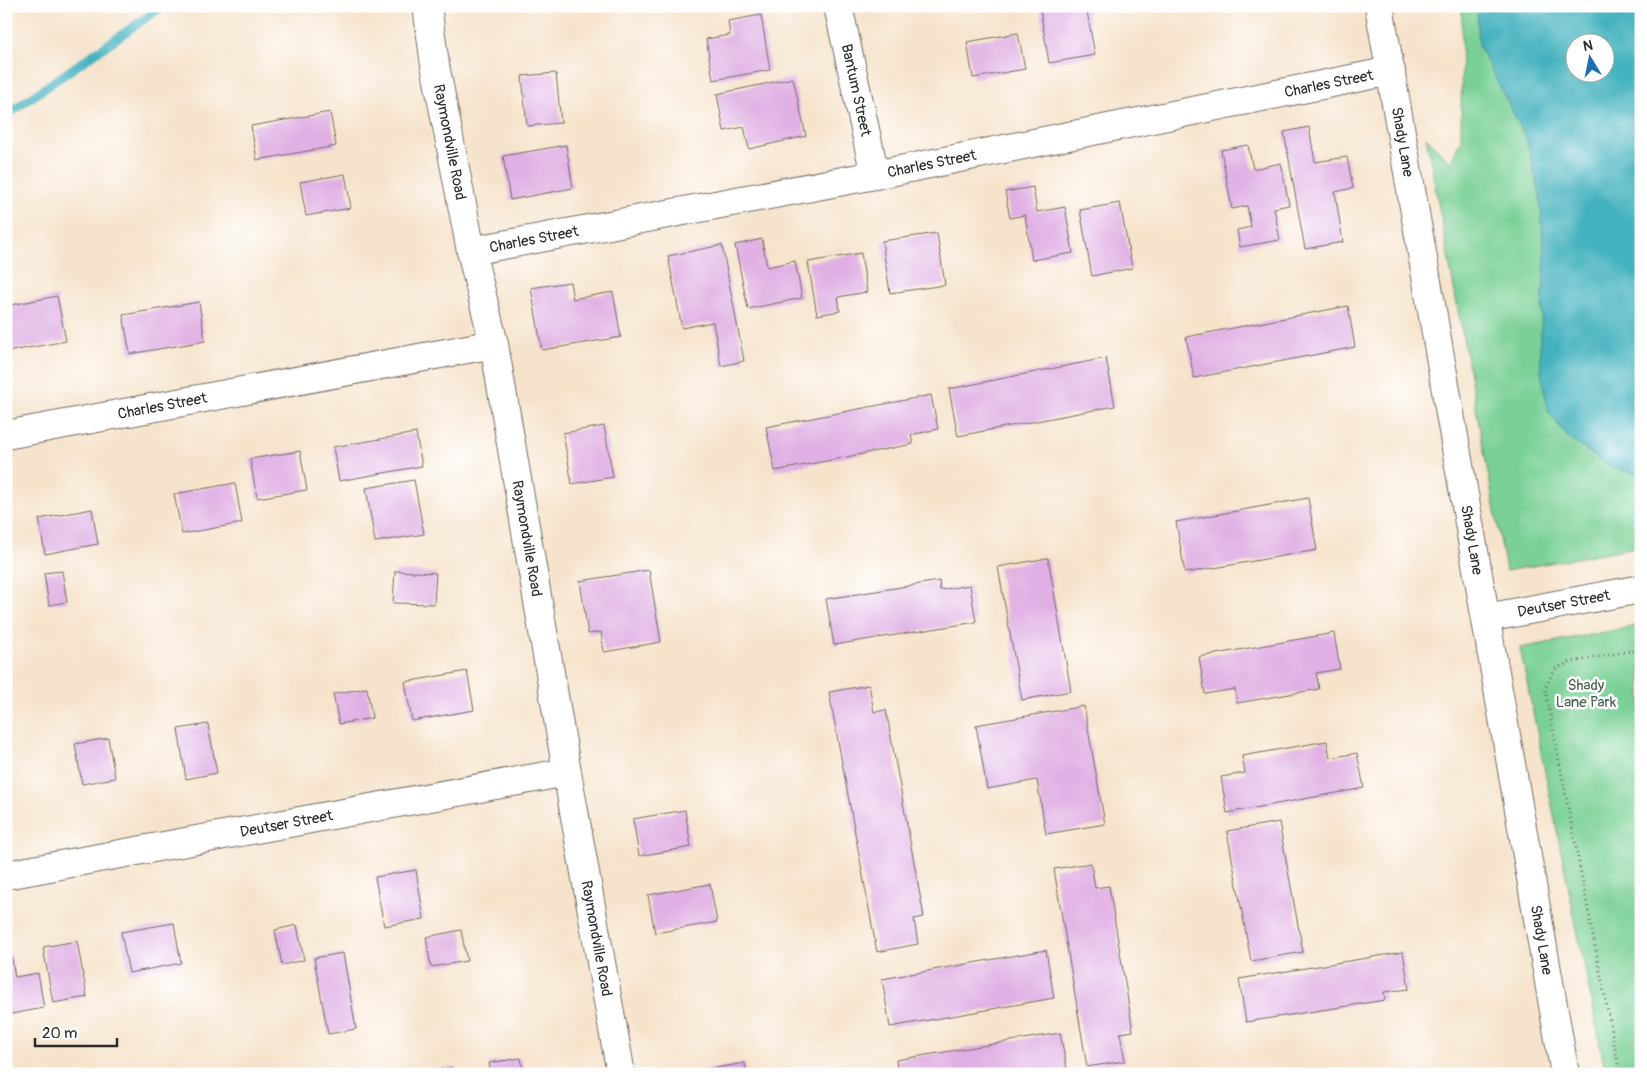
<svg xmlns="http://www.w3.org/2000/svg" width="1647" height="1080" viewBox="0 0 1647 1080" font-family="Pangolin,sans-serif">
<rect width="100%" height="100%" fill="#fff"/>
<filter id="ink" filterUnits="userSpaceOnUse"><feTurbulence type="fractalNoise" baseFrequency=".02" numOctaves="2"/><feDisplacementMap in="SourceGraphic" scale="10" xChannelSelector="R" yChannelSelector="G"/><feConvolveMatrix kernelMatrix="1 2 1 2 8 2 1 2 1" color-interpolation-filters="sRGB"/></filter>
<filter id="wash" filterUnits="userSpaceOnUse"><feTurbulence type="fractalNoise" baseFrequency=".0096" numOctaves="4" result="noise"/><feDisplacementMap in="SourceGraphic" scale="20" xChannelSelector="R" yChannelSelector="G"/><feGaussianBlur stdDeviation="1.12" result="paint"/><feColorMatrix in="noise" values="0 0 0 0 0 0 0 0 0 0 0 0 0 0 0 0 0 1.4 0 .05"/><feComposite in="paint" operator="in"/></filter>
<g filter="url(#wash)">
<rect width="100%" height="100%" fill="#f6e3cb"/>
<path fill="#7ad095" stroke="#527e60" fill-rule="evenodd" d="M 1462,6 L 1641,6 L 1641,546 L 1506,571 L 1426,137 L 1450,162 L 1461,140 ZM 1574,42 L 1604,42 L 1604,72 L 1574,72 Z
M 1641,625 L 1641,1074 L 1606,1074 L 1520,648 Z"/>
<path fill="#44b2bf" stroke="#386e75" fill-rule="evenodd" d="M 1477,6 L 1641,6 L 1641,475 L 1612,468 L 1568,438 L 1548,411 L 1541,372 L 1540,342 L 1545,261 L 1540,196 L 1526,138 L 1479,46 ZM 1574,42 L 1604,42 L 1604,72 L 1574,72 Z"/>
<g fill="none" stroke-linecap="round" stroke-linejoin="round">
<path stroke="#44b2bf" stroke-width="9" d="M 6,115 L 163,6"/>
</g>
<g id="blocks">
<path fill="#e0b0e4" d="M 1058,6 L 1086,6 L 1095,55 L 1049,63 L 1040,9 Z
M 761,15 L 770,70 L 713,80 L 706,39 L 730,35 L 728,21 Z
M 1018,33 L 1025,69 L 973,78 L 967,42 Z
M 556,73 L 561,123 L 527,126 L 522,76 Z
M 793,78 L 806,136 L 749,149 L 744,127 L 724,131 L 717,94 Z
M 330,112 L 336,146 L 257,160 L 251,126 Z
M 1309,127 L 1315,162 L 1347,157 L 1353,188 L 1335,192 L 1343,242 L 1305,249 L 1284,132 Z
M 566,145 L 573,188 L 510,200 L 503,156 Z
M 1248,145 L 1253,169 L 1281,163 L 1289,205 L 1274,208 L 1280,240 L 1240,247 L 1237,230 L 1251,227 L 1247,206 L 1232,209 L 1221,150 Z
M 345,174 L 351,208 L 306,216 L 300,182 Z
M 1033,187 L 1037,212 L 1065,207 L 1073,253 L 1032,260 L 1025,215 L 1010,218 L 1005,192 Z
M 1120,203 L 1132,268 L 1092,276 L 1080,210 Z
M 937,233 L 945,285 L 890,293 L 882,241 Z
M 762,239 L 767,267 L 795,261 L 802,298 L 748,309 L 735,245 Z
M 722,245 L 744,361 L 721,366 L 713,322 L 682,328 L 668,256 Z
M 861,253 L 867,292 L 838,297 L 840,311 L 817,315 L 808,262 Z
M 570,282 L 573,299 L 613,292 L 621,337 L 542,350 L 531,288 Z
M 57,296 L 66,341 L 6,352 L 6,306 Z
M 199,302 L 205,341 L 130,354 L 123,315 Z
M 1348,306 L 1355,347 L 1194,378 L 1186,337 Z
M 1106,358 L 1115,406 L 958,436 L 949,389 Z
M 931,395 L 938,429 L 911,435 L 913,444 L 775,471 L 766,427 Z
M 604,426 L 613,477 L 572,484 L 563,433 Z
M 416,433 L 422,466 L 339,481 L 333,447 Z
M 300,451 L 307,490 L 257,498 L 250,459 Z
M 414,480 L 424,534 L 375,542 L 366,488 Z
M 235,483 L 242,523 L 182,534 L 174,494 Z
M 1308,498 L 1317,550 L 1185,573 L 1176,522 Z
M 92,509 L 98,544 L 45,554 L 39,519 Z
M 1048,558 L 1071,691 L 1022,700 L 998,567 Z
M 649,570 L 661,642 L 604,652 L 601,632 L 588,634 L 580,581 Z
M 62,571 L 67,602 L 49,605 L 44,573 Z
M 395,571 L 436,573 L 434,604 L 393,603 Z
M 939,581 L 940,590 L 970,585 L 976,622 L 834,645 L 826,599 Z
M 1334,633 L 1340,669 L 1316,673 L 1319,689 L 1237,703 L 1235,689 L 1205,694 L 1199,657 Z
M 467,671 L 474,710 L 412,721 L 405,682 Z
M 869,685 L 874,712 L 886,710 L 924,917 L 914,919 L 918,944 L 877,952 L 829,692 Z
M 367,688 L 372,718 L 339,724 L 333,694 Z
M 1084,706 L 1105,824 L 1046,834 L 1037,780 L 987,789 L 976,725 Z
M 208,724 L 217,773 L 186,779 L 178,729 Z
M 108,738 L 115,778 L 82,784 L 75,744 Z
M 1327,741 L 1330,758 L 1357,753 L 1364,788 L 1227,813 L 1221,777 L 1245,773 L 1242,756 Z
M 685,810 L 691,847 L 639,856 L 633,819 Z
M 1279,822 L 1303,952 L 1251,961 L 1227,831 Z
M 1091,863 L 1095,888 L 1109,886 L 1133,1031 L 1120,1033 L 1125,1061 L 1087,1067 L 1054,869 Z
M 416,870 L 424,919 L 384,926 L 375,877 Z
M 710,884 L 717,922 L 655,933 L 648,895 Z
M 174,923 L 181,963 L 129,973 L 121,932 Z
M 297,925 L 304,960 L 282,965 L 275,930 Z
M 461,930 L 467,961 L 431,967 L 426,937 Z
M 77,941 L 87,997 L 53,1003 L 43,947 Z
M 1046,950 L 1054,998 L 890,1027 L 882,979 Z
M 1403,952 L 1409,989 L 1384,992 L 1385,1000 L 1246,1022 L 1239,979 Z
M 343,953 L 356,1029 L 328,1034 L 314,958 Z
M 11,954 L 15,977 L 38,973 L 44,1008 L 6,1015 L 6,955 Z
M 1060,1033 L 1068,1074 L 898,1074 L 896,1060 Z
M 521,1058 L 524,1074 L 491,1074 L 489,1063 Z
M 745,1063 L 746,1074 L 687,1074 L 687,1073 Z
M 452,1067 L 454,1074 L 422,1074 L 422,1073 Z"/>
</g>
</g>
<g filter="url(#ink)">
<use href="#blocks" fill-opacity="0" stroke="#726b63" stroke-width="1"/>
<g fill="none" stroke-linecap="round" stroke-linejoin="round">
<g stroke="#726b63" stroke-width="30">
<g id="minor">
<path id="s1" d="M 427,6 L 435,65 L 471,251 L 494,344 L 567,772 L 621,1074"/>
<path id="s2" d="M 838,6 L 875,175"/>
<path id="s3" d="M 1379,6 L 1565,1074"/>
<path id="s4" d="M 471,251 L 875,175 L 1391,71"/>
<path id="s5" d="M 6,435 L 494,344"/>
<path id="s6" d="M 1486,618 L 1641,589"/>
<path id="s7" d="M 6,875 L 567,772"/>
</g>
</g>
<path stroke="#726b63" stroke-width="3" stroke-dasharray="1 4" stroke-linecap="butt" d="M 1620,1074 L 1545,688 L 1555,669 L 1571,662 L 1641,649"/>
<use href="#minor" stroke="#fff" stroke-width="28"/>
</g>
</g>
<g text-anchor="middle" dominant-baseline="central" stroke-width="5" stroke-linejoin="round" paint-order="stroke">
<g font-size="15" fill="#2b2b2b" stroke="#fff">
<text stroke="none"><textPath href="#s4" startOffset="874">Charles Street</textPath></text>
<text stroke="none"><textPath href="#s2" startOffset="86">Bantum Street</textPath></text>
<text stroke="none"><textPath href="#s3" startOffset="138">Shady Lane</textPath></text>
<text stroke="none"><textPath href="#s1" startOffset="138">Raymondville Road</textPath></text>
<text stroke="none"><textPath href="#s4" startOffset="469">Charles Street</textPath></text>
<text stroke="none"><textPath href="#s4" startOffset="64">Charles Street</textPath></text>
<text stroke="none"><textPath href="#s5" startOffset="159">Charles Street</textPath></text>
<text stroke="none"><textPath href="#s1" startOffset="542">Raymondville Road</textPath></text>
<text stroke="none"><textPath href="#s3" startOffset="542">Shady Lane</textPath></text>
<text stroke="none"><textPath href="#s6" startOffset="79">Deutser Street</textPath></text>
<text stroke="none"><textPath href="#s7" startOffset="285">Deutser Street</textPath></text>
<text stroke="none"><textPath href="#s1" startOffset="948">Raymondville Road</textPath></text>
<text stroke="none"><textPath href="#s3" startOffset="948">Shady Lane</textPath></text>
</g>
<g font-size="15" fill="#435d4b" stroke="#fff">
<text x="1586" y="685">Shady<tspan x="1586" dy="17">Lane Park</tspan></text>
</g>
</g>
<rect width="1647" height="1080" fill="none" stroke="#fff" stroke-width="25"/>
<g transform="translate(1590 58) rotate(350)"><circle r="24" fill="#ffffff" stroke="#aaaaaa"/>
<path d="M0-4L9 19L0 12L-9 19Z" fill="#1f6fb2"/>
<text y="-8" font-size="14" font-weight="bold" text-anchor="middle" fill="#2b2b2b">N</text>
</g>
<path d="M35 1038v8h82v-8" fill="none" stroke="#2b2b2b" stroke-width="2.5"/>
<text x="42" y="1038" font-size="15" fill="#2b2b2b" stroke="#ffffff" stroke-width="4" paint-order="stroke">20 m</text>
</svg>
